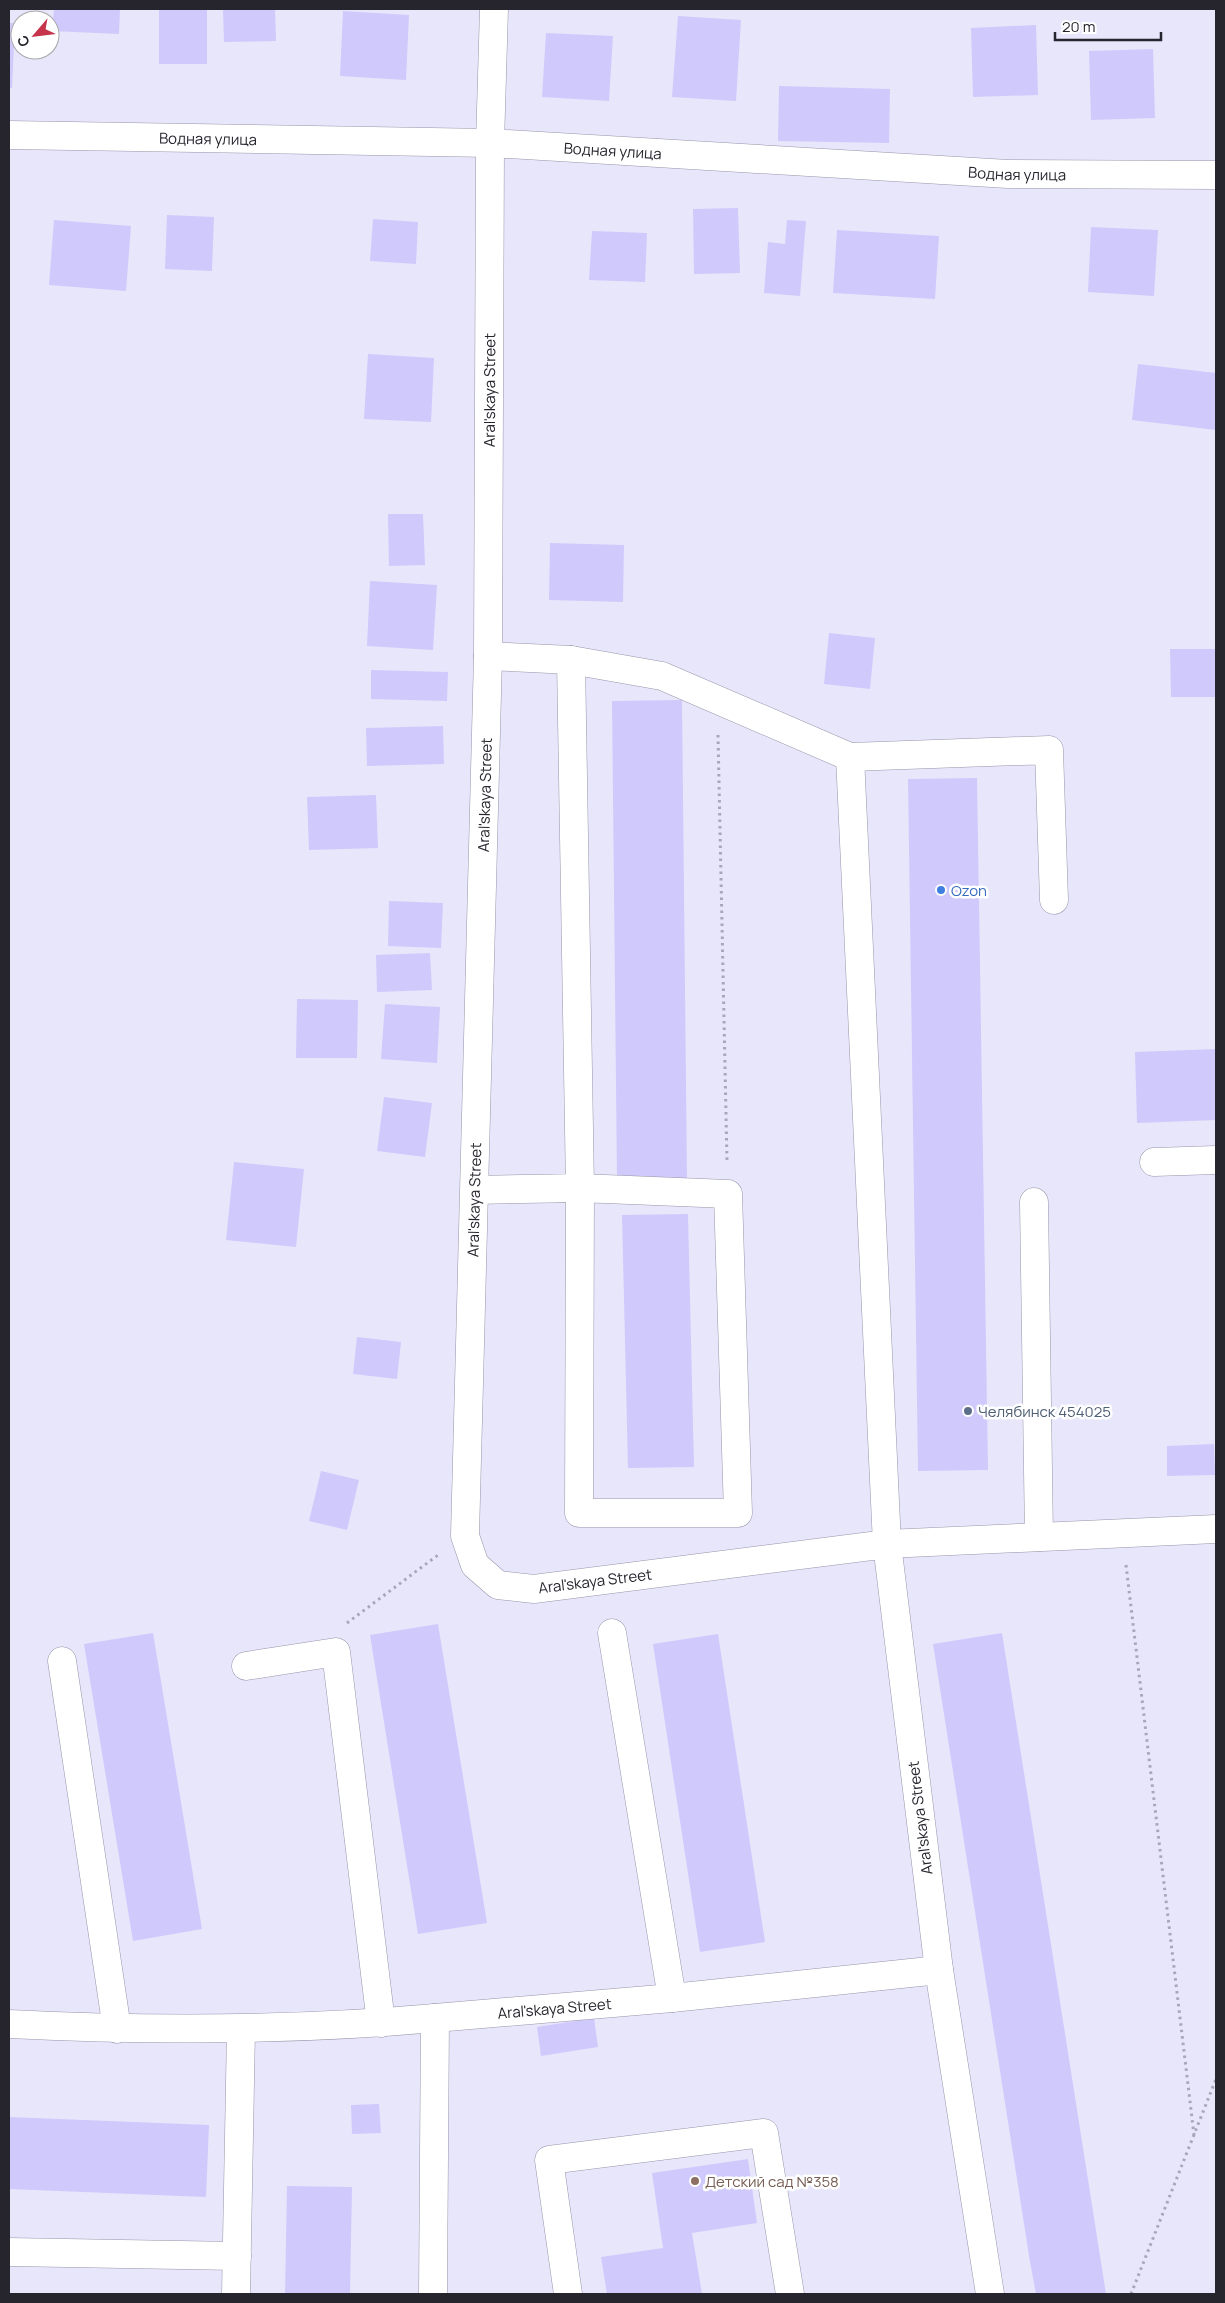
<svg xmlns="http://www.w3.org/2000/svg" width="1225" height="2303" viewBox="0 0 1225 2303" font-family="Manrope,sans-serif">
<rect width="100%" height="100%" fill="#e8e6fb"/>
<path fill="#d0c9fc" d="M 54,9 L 120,9 L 119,34 L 52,31 Z
M 159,9 L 207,9 L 207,64 L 159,64 Z
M 223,9 L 275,9 L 276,41 L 224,42 Z
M 343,11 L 409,15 L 406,80 L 340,76 Z
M 678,16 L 741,20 L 736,101 L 672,97 Z
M 9,23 L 15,23 L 12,88 L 9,88 Z
M 1036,25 L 1038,95 L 973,97 L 971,28 Z
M 546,33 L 613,36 L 609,101 L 542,97 Z
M 1153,49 L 1155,118 L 1091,120 L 1089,51 Z
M 779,86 L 890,89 L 889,143 L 778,141 Z
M 738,208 L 740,273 L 694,274 L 693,209 Z
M 167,215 L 214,217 L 212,271 L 165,269 Z
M 373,219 L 418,222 L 416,264 L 370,261 Z
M 54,220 L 131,226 L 126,291 L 49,285 Z
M 787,220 L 806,221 L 800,296 L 764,293 L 768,242 L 785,244 Z
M 1091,227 L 1158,230 L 1154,296 L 1088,292 Z
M 837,230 L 939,236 L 935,299 L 833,293 Z
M 592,231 L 647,233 L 645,282 L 589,280 Z
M 368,354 L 434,358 L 431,422 L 364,419 Z
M 1138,364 L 1216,373 L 1216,430 L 1132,420 Z
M 388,514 L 423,514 L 425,565 L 389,566 Z
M 550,543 L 624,545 L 623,602 L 549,600 Z
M 370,581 L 437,585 L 433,650 L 367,646 Z
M 829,633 L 875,638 L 870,689 L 824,684 Z
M 1170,649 L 1216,649 L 1216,697 L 1171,697 Z
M 371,670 L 448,672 L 447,701 L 371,699 Z
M 682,700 L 687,1180 L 617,1180 L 612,701 Z
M 443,726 L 444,764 L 367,766 L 366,728 Z
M 977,778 L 988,1470 L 918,1471 L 908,779 Z
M 376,795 L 378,848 L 309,850 L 307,797 Z
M 389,901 L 443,903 L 441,948 L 388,946 Z
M 430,953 L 432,990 L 377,992 L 376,955 Z
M 297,999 L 358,1000 L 357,1058 L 296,1058 Z
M 385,1004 L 440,1007 L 437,1063 L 381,1059 Z
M 1216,1049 L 1216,1120 L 1137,1123 L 1135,1052 Z
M 384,1097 L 432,1103 L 425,1157 L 377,1151 Z
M 234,1162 L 304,1169 L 296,1247 L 226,1240 Z
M 688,1214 L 694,1467 L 628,1468 L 622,1215 Z
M 357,1337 L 401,1342 L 397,1379 L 353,1374 Z
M 1214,1444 L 1215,1475 L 1167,1476 L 1167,1446 Z
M 321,1471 L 359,1480 L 347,1530 L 309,1521 Z
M 438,1624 L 487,1923 L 418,1934 L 370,1635 Z
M 153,1633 L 202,1929 L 133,1941 L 84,1644 Z
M 1002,1633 L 1106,2294 L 1036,2294 L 1030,2262 L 933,1644 Z
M 718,1634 L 765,1942 L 700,1952 L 653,1644 Z
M 594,2018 L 598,2047 L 541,2056 L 537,2027 Z
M 379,2104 L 381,2133 L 352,2134 L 351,2105 Z
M 9,2117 L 209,2125 L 206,2197 L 9,2189 Z
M 748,2159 L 757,2223 L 692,2233 L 702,2294 L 607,2294 L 601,2257 L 663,2248 L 652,2173 Z
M 287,2186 L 352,2187 L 350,2294 L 285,2294 Z"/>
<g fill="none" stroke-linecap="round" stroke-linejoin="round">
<g stroke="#9795a9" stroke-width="29">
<g id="minor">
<path id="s1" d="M 9,135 L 490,143 L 1008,174 L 1216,175"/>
<path d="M 488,656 L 571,660 L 662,676 L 850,757 L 887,1544 L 1216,1529"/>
<path d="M 850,757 L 1049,750 L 1054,900"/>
<path d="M 1154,1162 L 1216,1160"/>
<path d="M 475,1190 L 580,1188 L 728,1194 L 738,1513 L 579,1513 L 580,1188 L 571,660"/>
<path d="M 1034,1202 L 1039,1537"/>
<path d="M 612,1633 L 672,1998"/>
<path d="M 62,1661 L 117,2029"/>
<path d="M 246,1666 L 336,1652 L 381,2023"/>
<path d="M 939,1970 L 990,2294"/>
<path d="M 9,2024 C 152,2031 291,2031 435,2018"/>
<path d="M 9,2252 L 237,2256"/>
<path d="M 236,2294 L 241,2030"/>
<path id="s2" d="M 433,2294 L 435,2018 L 672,1998 L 939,1970 L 887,1544 L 534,1589 L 498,1585 L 475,1565 L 465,1536 L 488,656 L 490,143 L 494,9"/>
<path d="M 568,2294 L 549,2160 L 764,2133 L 790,2294"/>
</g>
</g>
<path stroke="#a8a6b7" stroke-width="3" stroke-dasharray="2.5 4" stroke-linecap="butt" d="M 718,735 L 727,1161
M 1126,1565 L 1194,2135
M 347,1623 L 438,1555
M 1131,2294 L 1216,2079"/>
<use href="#minor" stroke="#fff" stroke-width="28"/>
</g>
<circle fill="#3f7fe0" stroke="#fff" stroke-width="2" cx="941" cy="890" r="5"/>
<circle fill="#5c6f8a" stroke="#fff" stroke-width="2" cx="968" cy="1411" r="5"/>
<circle fill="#8d6e63" stroke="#fff" stroke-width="2" cx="695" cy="2181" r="5"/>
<g text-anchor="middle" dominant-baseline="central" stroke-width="5" stroke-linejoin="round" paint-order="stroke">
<g font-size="15" fill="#26252d" stroke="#fff">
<text stroke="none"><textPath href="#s1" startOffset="199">Водная улица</textPath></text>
<text stroke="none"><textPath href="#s1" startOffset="604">Водная улица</textPath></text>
<text stroke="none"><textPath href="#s1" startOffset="1009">Водная улица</textPath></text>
<text stroke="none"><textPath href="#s2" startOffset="2811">Aral'skaya Street</textPath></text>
<text stroke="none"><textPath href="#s2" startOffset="2406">Aral'skaya Street</textPath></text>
<text stroke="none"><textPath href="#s2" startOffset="2001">Aral'skaya Street</textPath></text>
<text transform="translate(595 1581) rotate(-7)">Aral'skaya Street</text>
<text transform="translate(920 1818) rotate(-97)">Aral'skaya Street</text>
<text stroke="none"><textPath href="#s2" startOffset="396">Aral'skaya Street</textPath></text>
</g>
<g font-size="15" fill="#366cbe" stroke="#fff" text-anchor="start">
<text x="951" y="890">Ozon</text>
</g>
<g font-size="15" fill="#4e5e75" stroke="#fff" text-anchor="start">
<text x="978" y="1411">Челябинск 454025</text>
</g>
<g font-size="15" fill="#785e54" stroke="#fff" text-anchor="start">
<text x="705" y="2181">Детский сад №358</text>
</g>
</g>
<rect width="1225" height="2303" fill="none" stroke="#26252d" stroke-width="20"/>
<g transform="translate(35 35) rotate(242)"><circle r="24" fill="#ffffff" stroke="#a8a8ab"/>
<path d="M0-4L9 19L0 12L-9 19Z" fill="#c5344b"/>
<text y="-8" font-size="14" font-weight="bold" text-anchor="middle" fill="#26252d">С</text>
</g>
<path d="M1055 32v8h106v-8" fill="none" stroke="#26252d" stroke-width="2.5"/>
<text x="1062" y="32" font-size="15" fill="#26252d" stroke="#ffffff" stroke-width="4" paint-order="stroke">20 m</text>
</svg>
